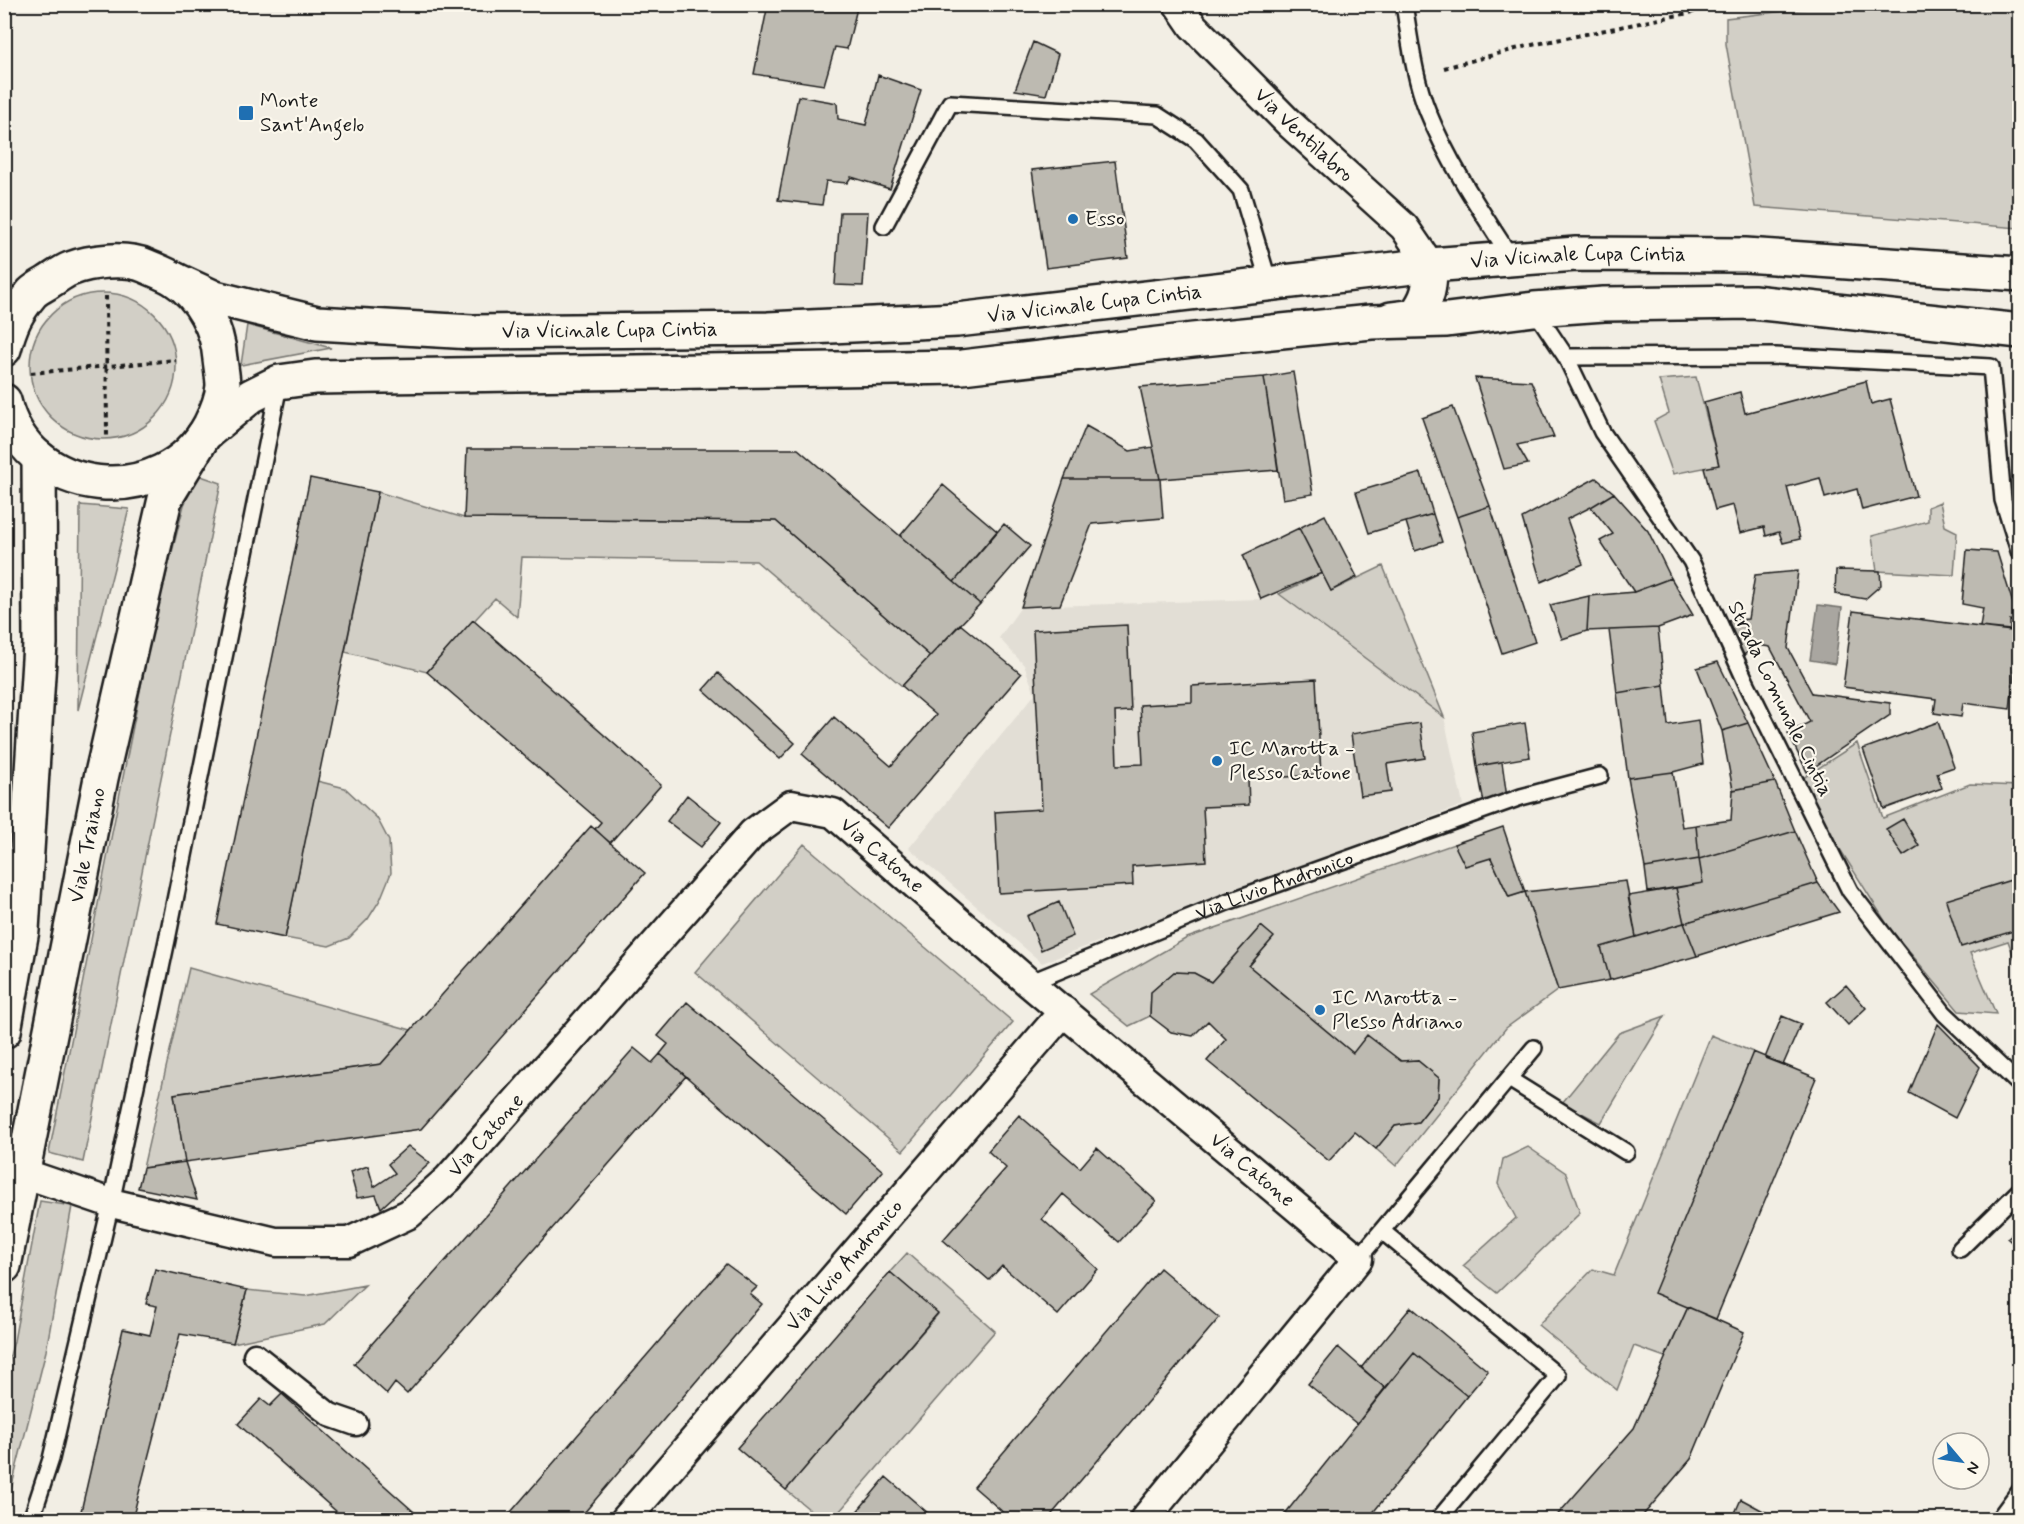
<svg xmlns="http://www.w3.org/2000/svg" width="2024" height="1524" viewBox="0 0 2024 1524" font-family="Mynerve,sans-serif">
<rect width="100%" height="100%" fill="#f2eee4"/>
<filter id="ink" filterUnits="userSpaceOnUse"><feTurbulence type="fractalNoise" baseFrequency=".0167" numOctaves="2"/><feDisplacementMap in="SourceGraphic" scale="12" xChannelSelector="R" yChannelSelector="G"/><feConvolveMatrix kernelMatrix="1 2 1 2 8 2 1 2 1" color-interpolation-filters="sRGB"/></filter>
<g filter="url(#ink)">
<path fill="#e2ded5" d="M 1278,594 L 1444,717 L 1463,805 L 1042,963 L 909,848 L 1035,694 L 1024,665 L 999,638 L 1021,607 L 1261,599 Z"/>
<path fill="#d2cfc6" stroke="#777671" stroke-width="1.5" d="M 1834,5 L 2019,5 L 2019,228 L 1755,207 L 1726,44 L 1726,18 Z
M30 366a73 73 0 1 1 146 0a73 73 0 1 1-146 0Z
M 247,325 L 331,348 L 241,365 Z
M 1696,377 L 1719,465 L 1673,474 L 1654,421 L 1669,413 L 1659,380 Z
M 198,475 L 221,483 L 83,1162 L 49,1153 L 152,630 L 184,505 Z
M 378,492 L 464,518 L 776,521 L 930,656 L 902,686 L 756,561 L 522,557 L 517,617 L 495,598 L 427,672 L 345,652 Z
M 1940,502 L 1945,526 L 1957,532 L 1954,575 L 1877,571 L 1872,536 L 1928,521 L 1928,507 Z
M 80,505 L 129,509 L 78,710 Z
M 1383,566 L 1444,717 L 1279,594 L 1322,573 L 1331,591 Z
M 1857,743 L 1883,818 L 1970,784 L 2019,786 L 2019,964 L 2017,965 L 2008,941 L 1970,953 L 1996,1014 L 1959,1011 L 1890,929 L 1833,838 L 1803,778 Z
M 317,781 L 345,788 L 377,818 L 389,841 L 391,873 L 380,900 L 368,919 L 349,938 L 329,946 L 285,938 Z
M 804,844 L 1013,1022 L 903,1151 L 695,972 Z
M 1454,844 L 1491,858 L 1509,897 L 1525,892 L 1558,990 L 1506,1028 L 1396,1166 L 1376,1149 L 1395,1126 L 1418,1122 L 1438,1097 L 1439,1078 L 1417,1060 L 1401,1061 L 1353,1053 L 1249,966 L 1273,937 L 1261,926 L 1211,982 L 1194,973 L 1174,972 L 1151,992 L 1150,1016 L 1129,1026 L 1089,994 L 1187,938 Z
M 189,968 L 411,1030 L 381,1064 L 174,1094 L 185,1162 L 143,1168 Z
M 1665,1016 L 1601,1123 L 1562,1103 L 1619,1033 Z
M 1711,1035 L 1753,1052 L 1688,1307 L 1665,1357 L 1634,1346 L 1617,1390 L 1538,1325 L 1593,1269 L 1614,1275 Z
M 1528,1147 L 1566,1173 L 1580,1213 L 1497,1293 L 1463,1266 L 1516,1218 L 1498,1184 L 1503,1159 Z
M 40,1201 L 72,1206 L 46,1351 L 5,1513 L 5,1374 L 14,1341 Z
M 907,1253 L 995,1331 L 833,1519 L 821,1519 L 786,1490 L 938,1314 L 890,1272 Z
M 365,1285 L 325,1324 L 233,1343 L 247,1290 L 305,1296 Z"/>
<path fill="#a9a6a0" stroke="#716f6b" stroke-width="1.5" d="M 1818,605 L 1842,608 L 1835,664 L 1810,660 Z"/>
<path fill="#bdbab1" stroke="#1c1c1c" stroke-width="1.5" d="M 768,4 L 858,4 L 847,49 L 835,47 L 824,85 L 754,74 Z
M 1033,42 L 1058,54 L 1046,95 L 1015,90 Z
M 878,75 L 921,90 L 890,189 L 851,177 L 847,183 L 826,181 L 822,205 L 778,200 L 798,96 L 837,103 L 838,119 L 866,125 Z
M 1115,161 L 1128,258 L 1046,268 L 1032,170 Z
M 840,212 L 868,212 L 863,286 L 835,285 Z
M 1293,372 L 1313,494 L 1283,499 L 1264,377 Z
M 1264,377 L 1278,470 L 1160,479 L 1140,387 Z
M 1475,378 L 1531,381 L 1554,437 L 1517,445 L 1528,464 L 1504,469 Z
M 1866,381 L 1871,404 L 1890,399 L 1916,496 L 1862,510 L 1857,489 L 1825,498 L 1820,478 L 1787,487 L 1800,539 L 1783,543 L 1779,532 L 1766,536 L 1764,527 L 1740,533 L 1733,505 L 1715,510 L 1704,468 L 1719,465 L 1704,402 L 1740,392 L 1745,413 Z
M 1453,407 L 1490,506 L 1457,517 L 1422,418 Z
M 1086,426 L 1130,451 L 1153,447 L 1160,479 L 1064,479 Z
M 467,449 L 798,449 L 980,604 L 930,656 L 776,521 L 464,518 Z
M 1421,473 L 1433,514 L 1369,533 L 1356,492 Z
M 310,478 L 378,492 L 285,938 L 217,924 Z
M 1596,478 L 1614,493 L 1591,507 L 1567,519 L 1583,564 L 1541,582 L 1522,518 Z
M 1064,479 L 1160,479 L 1163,518 L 1092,524 L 1060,605 L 1021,607 Z
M 943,485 L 997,531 L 954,582 L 900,536 Z
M 1614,493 L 1648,531 L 1671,578 L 1634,592 L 1600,541 L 1613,534 L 1591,507 Z
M 1490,506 L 1535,642 L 1502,653 L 1457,517 Z
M 1433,514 L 1442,542 L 1415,551 L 1406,522 Z
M 1325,515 L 1357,577 L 1331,591 L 1299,528 Z
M 1004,524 L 1030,546 L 980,604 L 954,582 Z
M 1299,528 L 1322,573 L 1261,599 L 1243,555 Z
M 1967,550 L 1997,552 L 2019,623 L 2010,620 L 2010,630 L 1980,627 L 1983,608 L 1962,604 Z
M 1836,570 L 1880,571 L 1881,585 L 1865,599 L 1835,594 Z
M 1798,571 L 1788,648 L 1812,693 L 1890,703 L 1890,715 L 1807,772 L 1788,733 L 1810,722 L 1770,647 L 1751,644 L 1755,648 L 1742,656 L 1726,621 L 1748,619 L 1755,575 Z
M 1671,578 L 1693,615 L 1658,628 L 1587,631 L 1589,596 L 1634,592 Z
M 1589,596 L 1587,631 L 1562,639 L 1550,605 Z
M 1853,611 L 2019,632 L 2010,709 L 1963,703 L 1961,717 L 1934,713 L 1936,699 L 1843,687 Z
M 473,620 L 661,785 L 610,843 L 595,829 L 601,822 L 427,672 Z
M 960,624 L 1021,674 L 888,828 L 802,754 L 834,717 L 891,766 L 936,715 L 902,686 Z
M 1127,625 L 1131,711 L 1115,712 L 1117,765 L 1143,764 L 1140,705 L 1192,702 L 1192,686 L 1316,679 L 1321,775 L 1248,779 L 1249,805 L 1203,807 L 1206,861 L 1132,866 L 1133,885 L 999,893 L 995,812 L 1042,809 L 1033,630 Z
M 1658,628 L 1664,685 L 1617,693 L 1609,630 Z
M 1718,662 L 1748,723 L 1722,731 L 1697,668 Z
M 718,673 L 795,743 L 780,759 L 703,690 Z
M 1664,685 L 1668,725 L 1698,720 L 1703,764 L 1673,772 L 1628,778 L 1617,693 Z
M 1938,722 L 1954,767 L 1937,773 L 1942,788 L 1884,809 L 1863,749 Z
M 1420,723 L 1425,758 L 1387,764 L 1391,792 L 1360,796 L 1351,734 Z
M 1525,723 L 1530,757 L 1477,766 L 1472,732 Z
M 1748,723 L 1775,782 L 1733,790 L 1722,731 Z
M 1502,762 L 1507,798 L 1484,803 L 1477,766 Z
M 1673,772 L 1682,827 L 1696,825 L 1699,859 L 1645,868 L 1628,778 Z
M 1775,782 L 1795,831 L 1699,859 L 1696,825 L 1731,820 L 1733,790 Z
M 687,795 L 721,822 L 701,847 L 667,821 Z
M 1903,819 L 1919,846 L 1903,856 L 1886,829 Z
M 591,826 L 645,873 L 421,1129 L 185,1162 L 174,1094 L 381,1064 Z
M 1503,827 L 1525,892 L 1509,897 L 1491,858 L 1465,866 L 1454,844 Z
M 1795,831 L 1818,883 L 1684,923 L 1676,888 L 1703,883 L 1699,859 Z
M 1699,859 L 1703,883 L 1648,892 L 1645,868 Z
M 2011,880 L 2020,906 L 2020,929 L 1961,947 L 1946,900 Z
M 1626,881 L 1636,937 L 1601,947 L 1610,980 L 1558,990 L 1525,892 Z
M 1818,883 L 1839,912 L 1697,956 L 1684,923 Z
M 1676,888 L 1684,923 L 1636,937 L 1628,896 Z
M 1059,902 L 1073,936 L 1041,950 L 1027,916 Z
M 1684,923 L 1697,956 L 1610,980 L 1601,947 Z
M 1261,926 L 1274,937 L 1249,966 L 1353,1053 L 1367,1035 L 1401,1061 L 1417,1060 L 1439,1078 L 1438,1097 L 1418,1122 L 1395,1126 L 1376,1149 L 1355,1132 L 1329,1161 L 1207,1061 L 1226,1039 L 1208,1021 L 1193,1036 L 1171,1032 L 1150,1016 L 1151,992 L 1174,972 L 1194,973 L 1211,982 Z
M 1846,985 L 1866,1008 L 1848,1025 L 1827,1002 Z
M 687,1002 L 883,1171 L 846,1214 L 660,1054 L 668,1044 L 658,1036 Z
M 1782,1016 L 1801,1024 L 1783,1065 L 1765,1058 Z
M 1938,1024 L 1980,1067 L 1955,1118 L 1909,1093 Z
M 634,1048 L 652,1063 L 660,1054 L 686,1076 L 407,1394 L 395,1383 L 387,1394 L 354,1364 Z
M 1753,1052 L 1816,1078 L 1716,1319 L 1654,1293 Z
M 1019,1115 L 1080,1168 L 1097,1148 L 1156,1201 L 1119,1242 L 1063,1194 L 1042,1219 L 1098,1269 L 1058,1315 L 1002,1266 L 989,1280 L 943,1240 L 1006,1168 L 988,1151 Z
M 408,1146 L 430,1163 L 381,1208 L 376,1195 L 357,1198 L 350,1172 L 368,1166 L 374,1187 L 395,1173 L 388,1164 Z
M 185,1162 L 197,1200 L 138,1188 L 143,1168 Z
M 2020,1228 L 2020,1250 L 2007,1238 Z
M 726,1264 L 757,1287 L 750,1294 L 762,1304 L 578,1520 L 504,1520 Z
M 1160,1268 L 1219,1318 L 1047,1520 L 1012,1520 L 974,1487 Z
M 155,1269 L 247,1290 L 233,1343 L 180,1334 L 132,1520 L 79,1520 L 123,1329 L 150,1335 L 157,1306 L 146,1304 Z
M 890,1272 L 938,1313 L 786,1490 L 737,1448 Z
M 1411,1307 L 1488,1371 L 1467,1396 L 1414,1353 L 1385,1388 L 1361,1368 Z
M 1688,1307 L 1744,1332 L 1691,1459 L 1639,1520 L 1553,1520 L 1634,1428 Z
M 1338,1347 L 1385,1388 L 1357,1424 L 1308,1384 Z
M 1414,1353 L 1467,1396 L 1367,1520 L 1280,1520 Z
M 282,1394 L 423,1520 L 346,1520 L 238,1424 L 261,1399 L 270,1406 Z
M 886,1477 L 936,1520 L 850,1520 Z
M 1741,1499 L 1780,1520 L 1732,1520 Z"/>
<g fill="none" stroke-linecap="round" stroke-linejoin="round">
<g stroke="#1c1c1c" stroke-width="20">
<g id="service">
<path d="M 1404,4 C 1410,40 1414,78 1428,112 C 1449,164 1481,211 1512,259"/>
<path d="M 884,226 L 950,103 L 1157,115 L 1196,140 L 1241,190 L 1269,283"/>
<path d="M 1534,309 L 1566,357 L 1602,432 L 1691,561 L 1746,682 L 1850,891 L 1944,1013 L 2020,1085"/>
<path d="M 1566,357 L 1776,356 L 1991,367 L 2003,500 L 2020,554"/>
<path id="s1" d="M 1029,983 L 1227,902 L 1521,797 L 1600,776"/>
<path d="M 1509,1079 L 1626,1152"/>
<path d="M 1382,1231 L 1558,1376 L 1438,1520"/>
<path d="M 1960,1249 L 2020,1190"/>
<path d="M 1358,1259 L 1534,1048"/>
<path d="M 31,1520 L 51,1459 L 111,1203 L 167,940 L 279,385"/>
<path d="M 1998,1520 L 2020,1490"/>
</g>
</g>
<g stroke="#1c1c1c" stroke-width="27">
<path id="pedestrian" d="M 255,1355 L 330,1415 L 356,1424"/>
</g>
<g stroke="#1c1c1c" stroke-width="33">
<g id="minor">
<path id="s2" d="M 1178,4 L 1193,26 L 1289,123 L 1404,227 L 1430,265"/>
<path id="s3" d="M 23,1173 L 111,1203 L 276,1242 L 349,1242 L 409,1214 L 448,1179 L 753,833 L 791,805 L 833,813 L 1029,983 L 1358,1259 L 1144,1520"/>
<path id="s4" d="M 625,1520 L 1064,1011"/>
</g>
</g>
<g stroke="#1c1c1c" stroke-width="38">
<g id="secondary">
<path id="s5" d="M 176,280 L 215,298 L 317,323 L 472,332 L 768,329 L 957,320 L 1430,265 L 1576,254 L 1745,255 L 2020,274"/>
<path d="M 1391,319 L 1415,316 C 1429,297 1430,288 1430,265"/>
<path d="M 4,349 C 10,326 16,312 32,293 C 36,289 42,286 47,283 C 54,279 62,272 70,269 C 90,261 126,257 146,266 C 155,270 166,274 174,279 C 201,296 218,329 220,359 C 221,368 223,378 223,386 C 222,399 216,413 210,425 C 164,512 27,499 4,401"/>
<path d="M 4,1031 L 22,930 L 40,644 L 39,458"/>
<path id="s6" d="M 4,1266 L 101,778 L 165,499 L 204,435 L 251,396 L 279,382 L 315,377 L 962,367 L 1193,340 L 1371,322 L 1447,320 L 1534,309 L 1604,304 L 1753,302 L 2020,331"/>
</g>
</g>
<path stroke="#1c1c1c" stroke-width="4" stroke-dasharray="4.5 4.5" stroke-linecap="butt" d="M 1444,68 L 1527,46 L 1733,4
M 106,296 L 107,439
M 31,373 L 176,360"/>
<use href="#service" stroke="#fbf7ec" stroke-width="15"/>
<use href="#pedestrian" stroke="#fbf7ec" stroke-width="22"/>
<use href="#minor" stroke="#fbf7ec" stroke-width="28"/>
<use href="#secondary" stroke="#fbf7ec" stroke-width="33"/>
</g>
</g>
<g fill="#1f6fb2" stroke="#fbf7ec" stroke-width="2">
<rect x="238" y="105" width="16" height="16" rx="3"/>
<circle cx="1073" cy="219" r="6"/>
<circle cx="1217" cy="761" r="6"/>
<circle cx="1320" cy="1010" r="6"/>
</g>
<g text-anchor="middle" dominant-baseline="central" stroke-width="4.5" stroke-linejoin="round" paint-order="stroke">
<g font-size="21" fill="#1c1c1c" stroke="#fbf7ec" text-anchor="start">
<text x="260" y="101">Monte<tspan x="260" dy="24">Sant'Angelo</tspan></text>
<text x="1085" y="219">Esso</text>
<text x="1229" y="749">IC Marotta -<tspan x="1229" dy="24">Plesso Catone</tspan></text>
<text x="1332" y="998">IC Marotta -<tspan x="1332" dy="24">Plesso Adriano</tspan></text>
</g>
<g font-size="21" fill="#1c1c1c" stroke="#fbf7ec">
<text stroke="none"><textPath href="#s2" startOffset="182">Via Ventilabro</textPath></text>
<text stroke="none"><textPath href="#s5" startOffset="1413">Via Vicinale Cupa Cintia</textPath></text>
<text stroke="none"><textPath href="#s5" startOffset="927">Via Vicinale Cupa Cintia</textPath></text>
<text stroke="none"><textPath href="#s5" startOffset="441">Via Vicinale Cupa Cintia</textPath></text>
<text transform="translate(1780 699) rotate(64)">Strada Comunale Cintia</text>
<text stroke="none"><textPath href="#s6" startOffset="429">Viale Traiano</textPath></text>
<text stroke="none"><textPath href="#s3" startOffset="1070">Via Catone</textPath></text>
<text stroke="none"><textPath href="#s1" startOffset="264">Via Livio Andronico</textPath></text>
<text stroke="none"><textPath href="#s3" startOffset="512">Via Catone</textPath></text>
<text stroke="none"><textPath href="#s3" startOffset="1556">Via Catone</textPath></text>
<text stroke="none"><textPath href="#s4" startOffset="336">Via Livio Andronico</textPath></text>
</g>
</g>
<rect width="2024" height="1524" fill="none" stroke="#fbf7ec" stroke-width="24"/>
<rect x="12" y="12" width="2000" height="1500" fill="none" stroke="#1c1c1c" stroke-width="2" filter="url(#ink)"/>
<g transform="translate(1961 1461) rotate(119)"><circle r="28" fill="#fbf7ec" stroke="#a29f99" stroke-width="1.5"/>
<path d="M0-4.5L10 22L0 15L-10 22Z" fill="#1f6fb2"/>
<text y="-9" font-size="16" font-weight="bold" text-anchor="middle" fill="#1c1c1c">N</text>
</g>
</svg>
